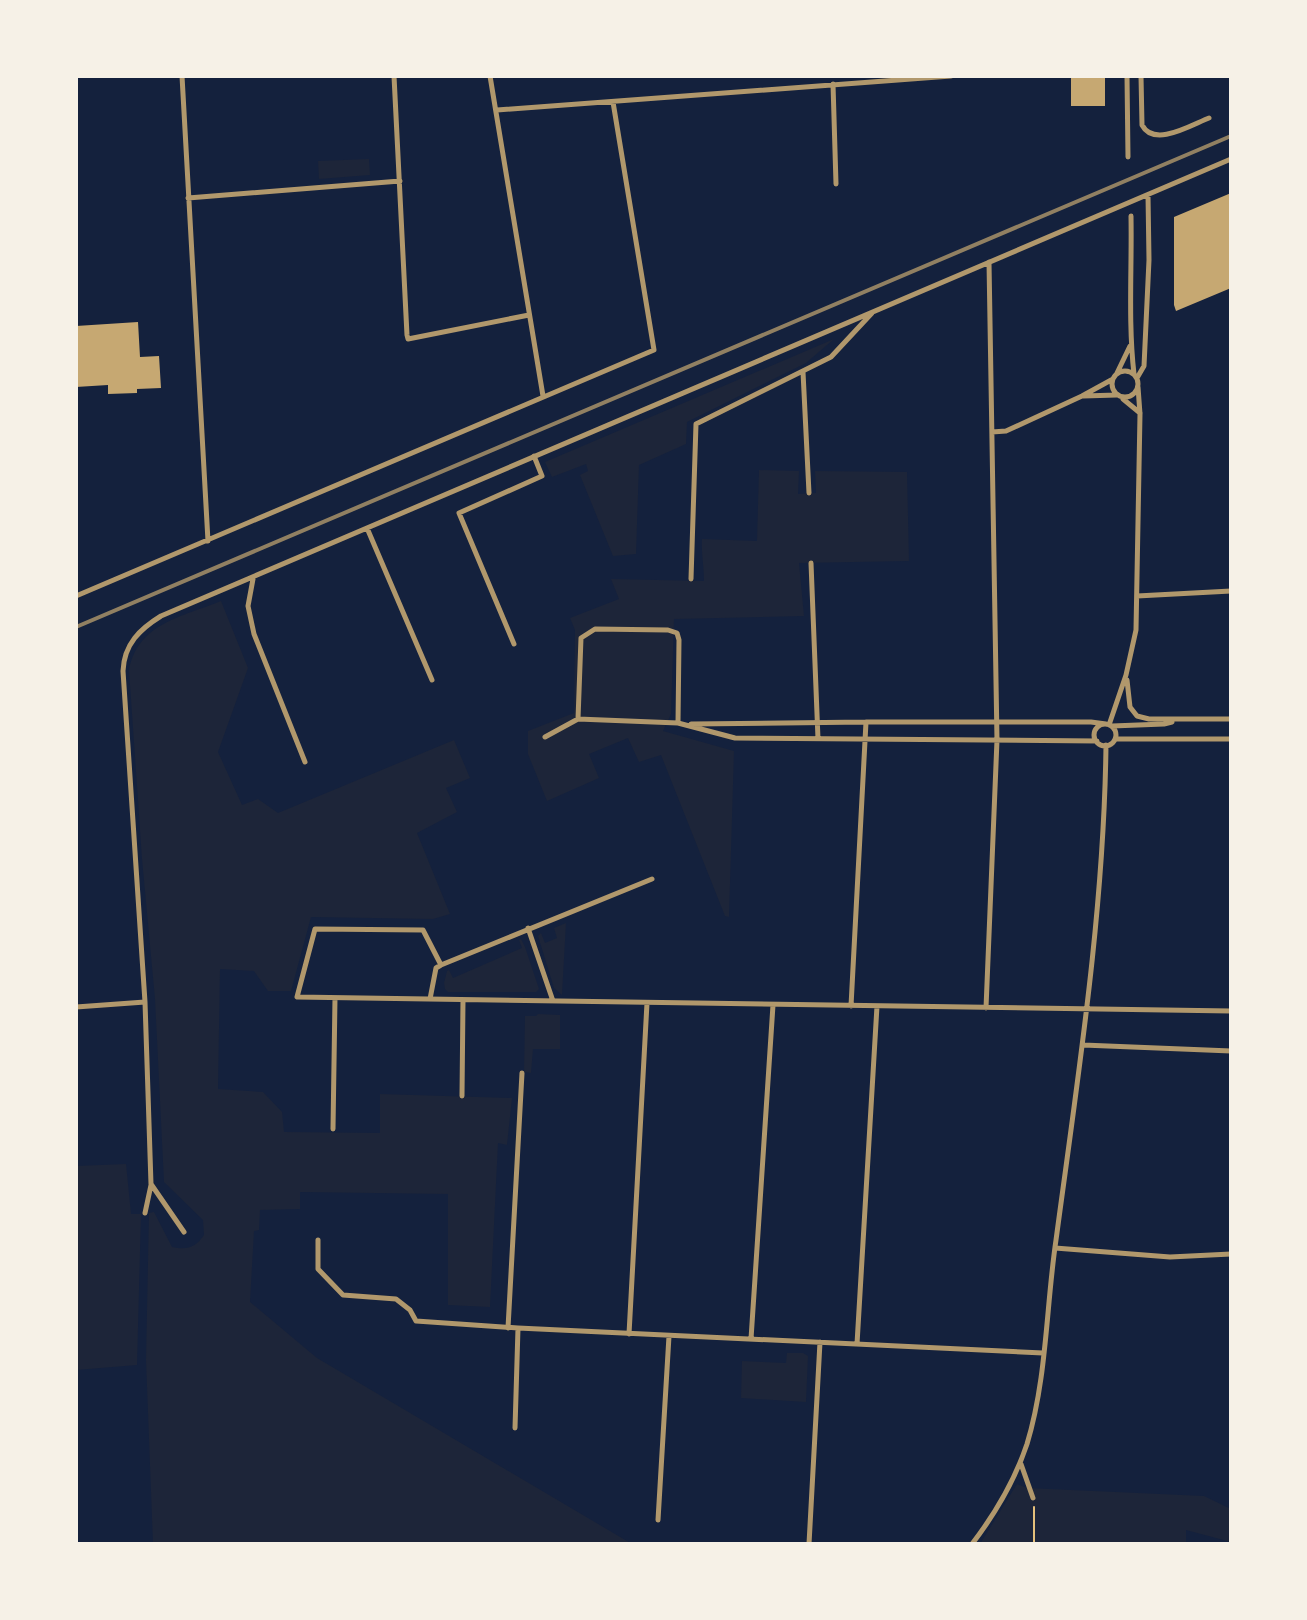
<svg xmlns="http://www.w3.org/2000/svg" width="1307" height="1620" viewBox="0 0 1307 1620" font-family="'DejaVu Sans',sans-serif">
<rect width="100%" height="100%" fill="#14213d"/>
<path fill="#1d2539" d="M 369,159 L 370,175 L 319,179 L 318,161 Z
M 834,339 L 806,363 L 687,422 L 686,444 L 639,465 L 636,554 L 613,556 L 580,475 L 588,471 L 586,464 L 552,477 L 545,462 Z
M 759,470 L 799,471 L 798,494 L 816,493 L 815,471 L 907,472 L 909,561 L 799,563 L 804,616 L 674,619 L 671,714 L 663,731 L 734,751 L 729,917 L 725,916 L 661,755 L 639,762 L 628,738 L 589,754 L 599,778 L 547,801 L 528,754 L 528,731 L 574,713 L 575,630 L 570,618 L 619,599 L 611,579 L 704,581 C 704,566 701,553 702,539 L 757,541 Z
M 221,601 L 248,668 L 218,752 L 242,805 L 258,799 L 278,813 L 454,740 L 470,778 L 446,788 L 457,812 L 417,833 L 450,914 L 433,919 L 311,917 L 291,991 L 268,991 L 254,971 L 220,969 L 218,1089 L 263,1092 L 282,1112 L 284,1132 L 380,1133 L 380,1094 L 512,1098 L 507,1145 L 498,1143 L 490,1307 L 448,1305 L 448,1194 L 300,1192 L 300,1209 L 260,1210 L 259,1230 L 254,1231 L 250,1302 L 317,1358 L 632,1544 L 153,1544 L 146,1360 L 149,1213 L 154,1212 L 172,1247 C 187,1250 195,1248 204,1235 L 203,1220 L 164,1182 L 155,999 L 142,859 L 129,670 C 138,623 182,617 221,601 Z
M 566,923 L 562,995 L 554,988 L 538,936 L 541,933 L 545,943 L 557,938 L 554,928 Z
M 521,939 L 525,947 L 539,989 L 536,992 L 448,992 L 445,989 L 444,983 L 447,971 L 449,970 L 453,978 L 522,948 L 519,940 Z
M 538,1014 L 560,1015 L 560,1049 L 533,1049 L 531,1073 L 524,1072 L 525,1016 L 536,1016 Z
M 126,1164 L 131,1214 L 141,1214 L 137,1365 L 76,1370 L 76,1166 Z
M 787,1353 L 803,1353 L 808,1356 L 806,1402 L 741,1398 L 742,1361 L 786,1363 Z
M 1017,1484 L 1027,1488 L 1204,1496 L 1231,1509 L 1231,1542 L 1186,1530 L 1186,1544 L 980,1544 Z"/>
<path fill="#c6a872" d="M 1071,76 L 1105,76 L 1105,106 L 1071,106 Z
M 1231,193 L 1231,288 L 1176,311 L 1174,305 L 1174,217 Z
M 138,322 L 140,357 L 159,356 L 161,388 L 137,389 L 137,393 L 108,394 L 108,385 L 76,387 L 76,326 Z"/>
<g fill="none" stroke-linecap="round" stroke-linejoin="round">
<path stroke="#e5c07b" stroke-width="2" d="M 1034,1507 L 1034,1544"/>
<path stroke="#b1986c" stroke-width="5" d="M 182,76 L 208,541
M 394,76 L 407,335 L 408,339 L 529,315
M 490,76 L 543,396
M 1127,76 L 1128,157
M 1141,76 L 1142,125 C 1154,148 1191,125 1209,118
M 833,84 L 836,184
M 497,110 L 951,76
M 188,198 L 400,181
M 1131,216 C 1132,268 1128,322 1134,374
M1112 384a13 13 0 1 1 26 0a13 13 0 1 1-26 0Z
M 803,372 L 809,493
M 1117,373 L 1130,346
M 1137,378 L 1144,366 L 1149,260 L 1148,195
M 1083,396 L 1117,395
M 1123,399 L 1140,413
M 992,432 L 1006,431 L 1082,396 L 1113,379
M 367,528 L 432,680
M 811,563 L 818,739
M 253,579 L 248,606 L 254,634 L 305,762
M 691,579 L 696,424 L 831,357 L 872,313
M 76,596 L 654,350 L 613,102
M 1137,596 L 1231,591
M 514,644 L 459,513 L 542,476 L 534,456
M 1127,680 L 1130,707 L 1137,716 L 1149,719 L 1231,719
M 578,719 L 581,638 L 595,629 L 668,630 L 677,633 L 679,640 L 678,723
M 691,724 L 866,722 L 1091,722 L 1106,724
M1094 735a11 11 0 1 1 22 0a11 11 0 1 1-22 0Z
M 1109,725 L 1126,675 L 1136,630 L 1140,414 L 1138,387
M 1112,726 L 1164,724 L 1172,722
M 545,737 L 578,719 L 678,723 L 735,738 L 1097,741
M 1115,739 L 1231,739
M 528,928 L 553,1001
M 441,965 L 423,930 L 315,929 L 297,997 L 1231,1011
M 430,999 L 436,968 L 441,965 L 652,879
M 851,1006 L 866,722
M 76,1007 L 145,1002
M 986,1008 L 997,740 L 989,262
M 1083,1045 L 1231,1051
M 462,1096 L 463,1000
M 333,1129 L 335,998
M 145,1213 L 151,1185
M 184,1232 L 151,1184 L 145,1002 L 123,671 C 124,644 140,629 161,616 L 1231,159
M 318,1240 L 318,1269 L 343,1295 L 396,1299 L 410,1310 L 416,1321 L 518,1328 L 1043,1353
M 1055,1248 L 1170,1257 L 1231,1254
M 508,1328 L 522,1073
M 629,1334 L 647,1003
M 751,1339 L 773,1005
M 857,1344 L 877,1006
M 515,1428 L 518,1328
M 1021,1464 L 1033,1498
M 658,1520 L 669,1336
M 809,1544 L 820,1342
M 972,1544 C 995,1514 1015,1480 1027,1444 C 1047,1378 1046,1307 1056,1240 C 1078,1076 1104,911 1106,745"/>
<path stroke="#918062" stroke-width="4" d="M 76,627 L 1231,136"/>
</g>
<rect width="1307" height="1620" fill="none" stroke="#f6f1e7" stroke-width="156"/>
</svg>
